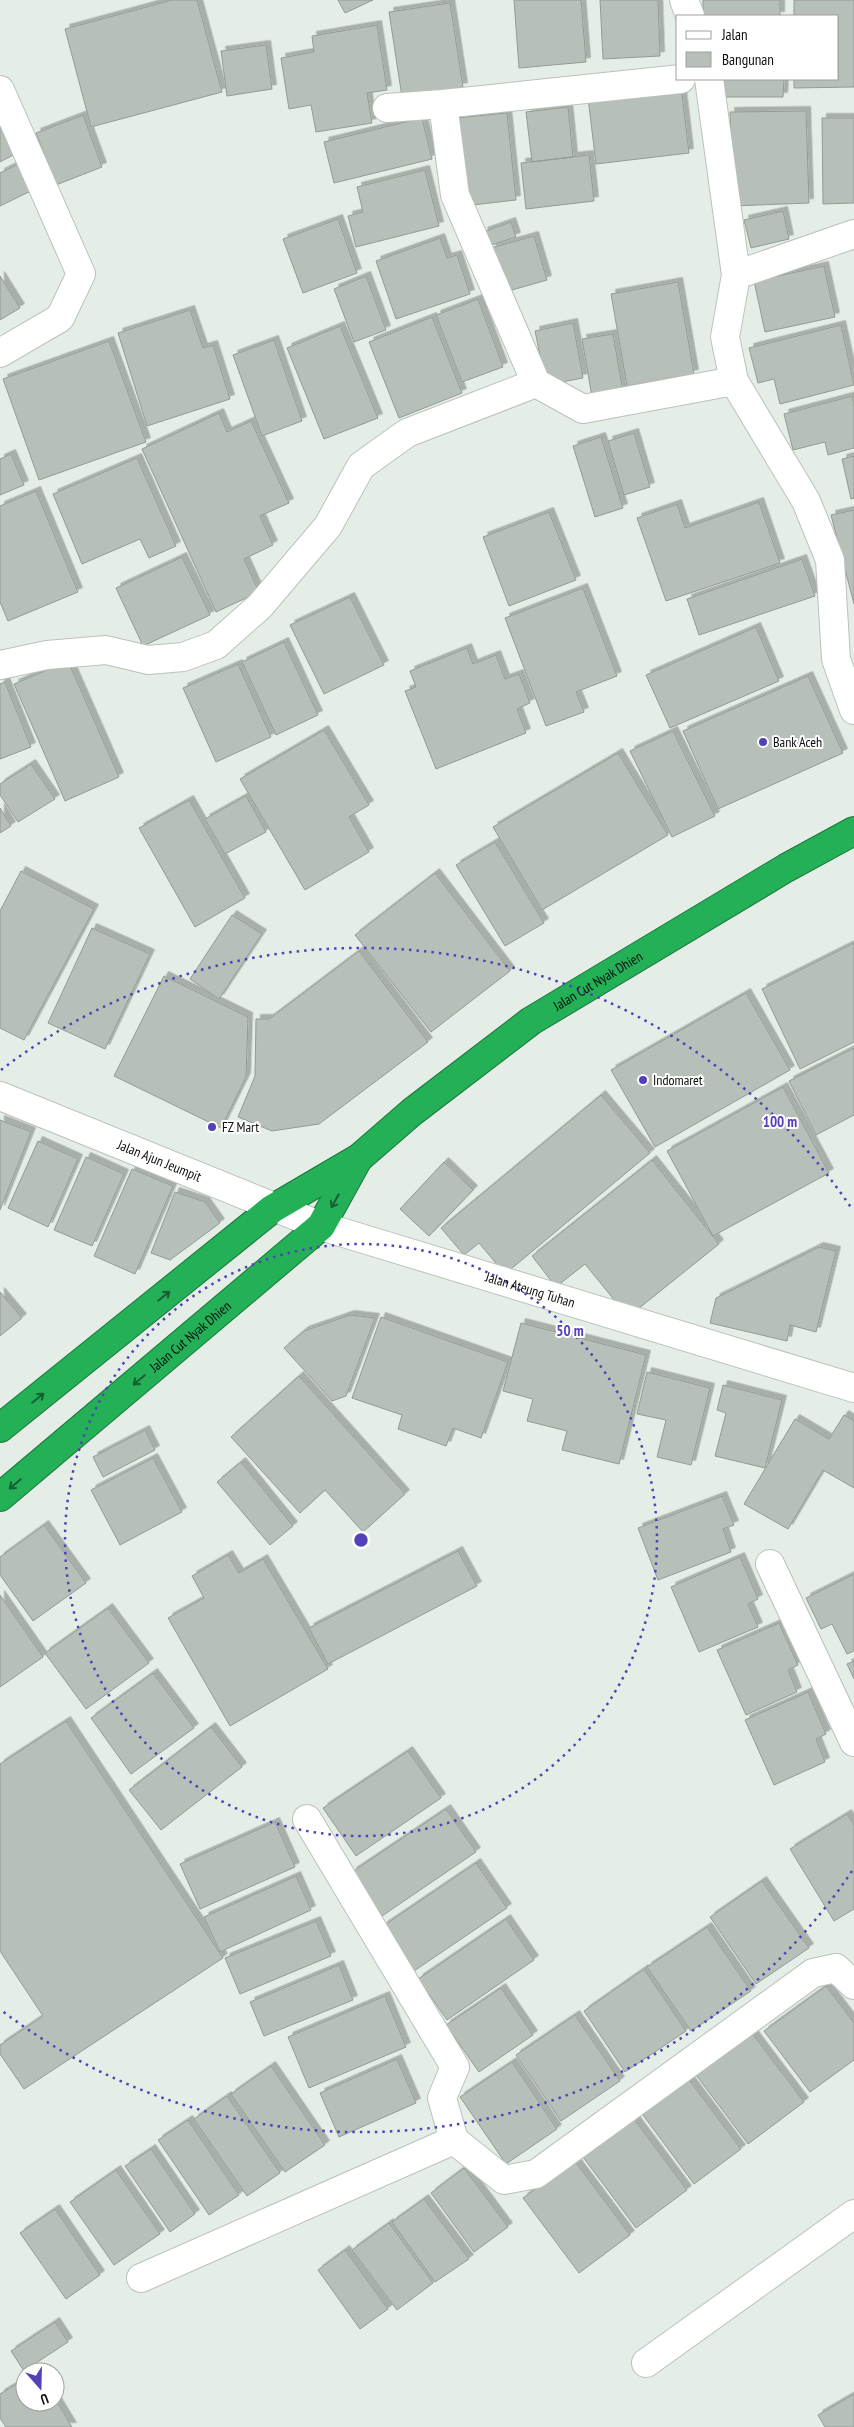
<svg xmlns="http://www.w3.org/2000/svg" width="854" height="2427" viewBox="0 0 854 2427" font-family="'PT Sans Narrow',sans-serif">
<defs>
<filter id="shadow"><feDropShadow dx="4.5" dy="-4.5" stdDeviation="0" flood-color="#0004"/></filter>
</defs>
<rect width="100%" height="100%" fill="#e5eee6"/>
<path fill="#b6bfb8" stroke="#939b94" filter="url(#shadow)" d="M 172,0 L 197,0 L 222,92 L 91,127 L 65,29 Z
M 338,0 L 373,0 L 345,13 Z
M 514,0 L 581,0 L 586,62 L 519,68 Z
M 600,0 L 658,0 L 660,56 L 603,59 Z
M 703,0 L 780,0 L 780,16 L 703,16 Z
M 794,0 L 854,0 L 854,87 L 794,88 L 794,79 L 838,79 L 838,16 L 794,16 Z
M 450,3 L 463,87 L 402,97 L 389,12 Z
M 377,25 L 387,90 L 367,93 L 372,123 L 316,132 L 311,105 L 289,109 L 281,58 L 314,52 L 312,36 Z
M 266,45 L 272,89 L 227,96 L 221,51 Z
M 722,79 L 784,79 L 783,97 L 722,97 Z
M 681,87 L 689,153 L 596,164 L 588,98 Z
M 568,107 L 573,157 L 532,162 L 526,112 Z
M 806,111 L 809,203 L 733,206 L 730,112 Z
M 507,113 L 516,200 L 464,206 L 456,118 Z
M 83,115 L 102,167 L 56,185 L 36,133 Z
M 422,118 L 432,159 L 334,183 L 324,142 Z
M 822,118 L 854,118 L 854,203 L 823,204 Z
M 0,126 L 15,154 L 0,162 Z
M 589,155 L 594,201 L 526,209 L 521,163 Z
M 22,162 L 35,189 L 0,206 L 0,173 Z
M 425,170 L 439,226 L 356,247 L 348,216 L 363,212 L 357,187 Z
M 783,211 L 789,239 L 751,248 L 744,220 Z
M 338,219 L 357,273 L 303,293 L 283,239 Z
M 511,222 L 516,237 L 488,246 L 483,232 Z
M 534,236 L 547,280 L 505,292 L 491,248 Z
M 440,238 L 447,258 L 457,255 L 470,294 L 396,319 L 376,261 Z
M 824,266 L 835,317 L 765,332 L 754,281 Z
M 0,276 L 20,308 L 0,320 Z
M 366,276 L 386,330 L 354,342 L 334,289 Z
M 678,282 L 694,374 L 627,386 L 611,294 Z
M 478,299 L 503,367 L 462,382 L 436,315 Z
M 190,310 L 203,348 L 213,345 L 230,399 L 147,426 L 118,333 Z
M 432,317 L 462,393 L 399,418 L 369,342 Z
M 573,323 L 583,378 L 546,385 L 535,331 Z
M 841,325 L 854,385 L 780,404 L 774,379 L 758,383 L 749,348 Z
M 340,326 L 378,418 L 324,439 L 287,348 Z
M 613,334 L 623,392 L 592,397 L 582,339 Z
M 274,340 L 302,421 L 262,436 L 233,355 Z
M 109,341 L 146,442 L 39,480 L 3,379 Z
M 852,396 L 854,405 L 854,448 L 828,455 L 825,442 L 793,450 L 784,414 Z
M 219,413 L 227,432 L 251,421 L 289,503 L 260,516 L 273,545 L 244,559 L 259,592 L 216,612 L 142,449 Z
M 634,433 L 650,487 L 624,495 L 608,441 Z
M 601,437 L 623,508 L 595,517 L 573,446 Z
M 11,454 L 24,485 L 0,495 L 0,459 Z
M 854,456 L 854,498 L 851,499 L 842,459 Z
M 137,458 L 176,546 L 149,558 L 140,539 L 82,564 L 53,494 Z
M 36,491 L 78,592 L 8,621 L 0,602 L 0,506 Z
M 759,502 L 780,563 L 666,601 L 637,518 L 677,504 L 685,528 Z
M 854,510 L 854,604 L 831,515 Z
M 549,512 L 576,580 L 509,606 L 483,537 Z
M 182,557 L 210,615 L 143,646 L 116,588 Z
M 802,559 L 815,596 L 699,635 L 687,599 Z
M 583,588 L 617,676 L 576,692 L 584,712 L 546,726 L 505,618 Z
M 350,597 L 384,665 L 324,694 L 290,625 Z
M 756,627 L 779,681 L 670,728 L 646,675 Z
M 284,642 L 318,715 L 276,735 L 242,662 Z
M 467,648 L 473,664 L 496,655 L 505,679 L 519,674 L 530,703 L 517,709 L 526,733 L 436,769 L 405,691 L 416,687 L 410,671 Z
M 68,661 L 119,777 L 65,801 L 14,684 Z
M 238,664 L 271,737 L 216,762 L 183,688 Z
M 808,676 L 843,753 L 718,809 L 683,731 Z
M 5,682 L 31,747 L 0,759 L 0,684 Z
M 324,730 L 369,805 L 349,817 L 369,852 L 305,890 L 240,779 Z
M 673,731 L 715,816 L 672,837 L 630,751 Z
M 618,753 L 668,835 L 542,910 L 493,827 Z
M 31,764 L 55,799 L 18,822 L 0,795 L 0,784 Z
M 246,796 L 266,832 L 225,854 L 205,819 Z
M 189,800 L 245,898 L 195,927 L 139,828 Z
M 0,808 L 11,826 L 0,833 Z
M 495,842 L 544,923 L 505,946 L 456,865 Z
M 21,871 L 94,909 L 24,1040 L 0,1028 L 0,911 Z
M 435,873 L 510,971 L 431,1032 L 355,935 Z
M 232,915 L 262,934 L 219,999 L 190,979 Z
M 92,928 L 150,954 L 105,1049 L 48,1023 Z
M 854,943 L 854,1042 L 800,1069 L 762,989 Z
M 359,951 L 428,1042 L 319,1124 L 272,1131 L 238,1117 L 255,1076 L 256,1019 L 269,1019 Z
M 164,976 L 248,1017 L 246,1077 L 221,1128 L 114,1076 Z
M 746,993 L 790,1070 L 655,1147 L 611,1070 Z
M 854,1048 L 854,1115 L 816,1135 L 789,1081 Z
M 783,1087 L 829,1173 L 713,1236 L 667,1151 Z
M 601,1095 L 650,1153 L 505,1274 L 479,1243 L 464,1255 L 441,1228 Z
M 0,1120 L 31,1132 L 0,1210 Z
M 38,1141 L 78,1159 L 48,1227 L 8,1208 Z
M 86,1157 L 124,1174 L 92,1246 L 54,1230 Z
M 652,1160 L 719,1244 L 628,1317 L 585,1264 L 556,1287 L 532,1256 Z
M 444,1162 L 473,1190 L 429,1236 L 400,1209 Z
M 132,1169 L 173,1186 L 135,1274 L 94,1256 Z
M 175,1192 L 205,1202 L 220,1223 L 170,1260 L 151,1253 Z
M 819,1247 L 836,1251 L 816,1332 L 790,1325 L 787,1341 L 710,1323 L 716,1298 Z
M 0,1292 L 22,1318 L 0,1336 Z
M 350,1315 L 375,1318 L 346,1396 L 332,1401 L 284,1348 L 304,1331 Z
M 381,1317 L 508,1362 L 481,1438 L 453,1428 L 446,1446 L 398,1429 L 402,1415 L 352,1398 Z
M 521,1323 L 646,1355 L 619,1464 L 562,1450 L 567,1431 L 527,1421 L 533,1399 L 503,1391 Z
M 647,1372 L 710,1388 L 691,1465 L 657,1457 L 666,1420 L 637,1414 Z
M 299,1376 L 405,1494 L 363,1532 L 325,1490 L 300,1513 L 231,1437 Z
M 723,1385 L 782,1400 L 765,1468 L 715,1456 L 726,1413 L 717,1410 Z
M 844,1415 L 854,1421 L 854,1488 L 823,1470 L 788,1529 L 744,1504 L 795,1419 L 829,1439 Z
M 145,1430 L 155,1450 L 103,1477 L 93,1457 Z
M 153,1458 L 182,1512 L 120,1545 L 91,1490 Z
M 241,1462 L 293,1526 L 270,1545 L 217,1482 Z
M 722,1496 L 734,1525 L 723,1529 L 731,1552 L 658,1580 L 638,1528 Z
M 44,1525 L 86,1583 L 33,1621 L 0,1575 L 0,1557 Z
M 458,1551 L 477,1586 L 328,1664 L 309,1628 Z
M 228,1555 L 239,1573 L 263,1559 L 328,1669 L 230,1726 L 168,1618 L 204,1598 L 192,1576 Z
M 740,1557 L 758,1599 L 748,1604 L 758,1627 L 699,1652 L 671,1587 Z
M 854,1574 L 854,1651 L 847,1654 L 832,1624 L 821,1629 L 806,1598 Z
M 0,1595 L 43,1657 L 0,1687 Z
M 108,1608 L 149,1663 L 86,1709 L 45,1653 Z
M 779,1623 L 798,1665 L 788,1670 L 797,1692 L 746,1715 L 717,1650 Z
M 854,1661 L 854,1679 L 847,1664 Z
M 153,1673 L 194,1728 L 131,1774 L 91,1718 Z
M 808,1692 L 826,1734 L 816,1739 L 825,1762 L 774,1785 L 745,1720 Z
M 66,1721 L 223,1958 L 24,2089 L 0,2054 L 0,2045 L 43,2016 L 0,1951 L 0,1764 Z
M 211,1727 L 242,1767 L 161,1830 L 129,1790 Z
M 408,1751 L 441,1798 L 356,1856 L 323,1808 Z
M 446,1809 L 476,1852 L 382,1916 L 352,1872 Z
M 847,1814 L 854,1825 L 854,1909 L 834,1921 L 790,1849 Z
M 275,1822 L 295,1867 L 200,1909 L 180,1864 Z
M 476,1863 L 507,1908 L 414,1971 L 383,1926 Z
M 296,1876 L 311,1910 L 220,1952 L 204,1917 Z
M 762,1881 L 809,1948 L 756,1984 L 710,1917 Z
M 506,1919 L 534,1960 L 447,2020 L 418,1979 Z
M 316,1921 L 331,1956 L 240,1994 L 225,1958 Z
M 707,1927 L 751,1991 L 691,2031 L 647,1967 Z
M 339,1965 L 353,2000 L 264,2036 L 250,2002 Z
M 644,1969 L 686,2031 L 625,2072 L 584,2011 Z
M 826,1986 L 854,2023 L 854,2060 L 810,2092 L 764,2031 Z
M 501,1988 L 533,2035 L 479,2072 L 446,2025 Z
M 385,1996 L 406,2047 L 309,2088 L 288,2037 Z
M 575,2015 L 620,2081 L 561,2121 L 516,2055 Z
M 752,2033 L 804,2102 L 748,2144 L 696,2075 Z
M 397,2059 L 416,2103 L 339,2137 L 320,2093 Z
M 512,2062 L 557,2129 L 506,2164 L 460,2097 Z
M 271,2066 L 325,2145 L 285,2172 L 231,2094 Z
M 684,2073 L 741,2149 L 694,2184 L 637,2107 Z
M 227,2096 L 280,2173 L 247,2196 L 194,2119 Z
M 631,2115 L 687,2190 L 636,2228 L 580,2153 Z
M 188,2120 L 239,2195 L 209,2215 L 158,2140 Z
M 151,2149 L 195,2214 L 170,2232 L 125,2166 Z
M 574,2160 L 630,2235 L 579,2273 L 523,2198 Z
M 464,2168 L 508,2227 L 474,2252 L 431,2193 Z
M 116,2170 L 160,2234 L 114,2265 L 70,2202 Z
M 424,2199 L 469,2259 L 435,2282 L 392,2222 Z
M 55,2209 L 100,2275 L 66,2299 L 20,2233 Z
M 389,2223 L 433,2283 L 397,2310 L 352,2250 Z
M 345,2250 L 388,2309 L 360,2329 L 318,2270 Z
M 55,2322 L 68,2342 L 24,2371 L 11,2351 Z
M 25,2379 L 25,2402 L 55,2402 L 55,2399 L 72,2427 L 6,2427 L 0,2418 L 0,2394 Z
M 854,2394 L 854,2427 L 825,2427 L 818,2415 Z"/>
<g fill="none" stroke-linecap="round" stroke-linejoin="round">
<g stroke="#b9c2bb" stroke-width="30">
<path id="street" d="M 684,0 L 690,16
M 709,79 L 736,275
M 0,90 L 81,274 L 60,318 L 0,353
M 387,108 L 443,104
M 854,234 L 736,275 L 725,337 L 734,381 L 806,501 L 830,560 L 836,659 L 854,710
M 536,383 L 455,195 L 443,104 L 681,79
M 0,665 L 47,655 L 106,650 L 148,660 L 183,657 L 216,645 L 260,606 L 328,526 L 361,466 L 407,433 L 536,383 L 583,409 L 734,381
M 770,1564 L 854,1742
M 307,1819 L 455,2067 L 442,2098 L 454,2140 L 504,2180 L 536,2174 L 813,1973 L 836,1968 L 854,1985
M 141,2278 L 454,2140
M 646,2363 L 854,2214"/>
</g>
<g stroke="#b9c2bb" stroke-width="30">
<g id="secondary">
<path id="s1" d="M 0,1096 L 321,1226 L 854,1388"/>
</g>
</g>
<g stroke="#1b773d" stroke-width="30">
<g id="highway">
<path id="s2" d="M 0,1428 L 272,1209 L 359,1158 L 412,1112 L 531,1021 L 786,868 L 854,831"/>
<path id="s3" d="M 0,1497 L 321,1226 L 358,1159"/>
</g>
</g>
<use href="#street" stroke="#fff" stroke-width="28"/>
<use href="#secondary" stroke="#fff" stroke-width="28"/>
<use href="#highway" stroke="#23b057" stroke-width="28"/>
</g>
<defs><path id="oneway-shaft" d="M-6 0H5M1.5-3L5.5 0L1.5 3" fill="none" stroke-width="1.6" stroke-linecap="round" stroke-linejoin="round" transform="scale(1.25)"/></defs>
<g stroke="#175f32">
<use href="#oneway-shaft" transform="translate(335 1201) rotate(119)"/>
<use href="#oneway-shaft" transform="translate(164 1296) rotate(-39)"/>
<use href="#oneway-shaft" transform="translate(139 1380) rotate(140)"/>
<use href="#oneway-shaft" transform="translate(38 1398) rotate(-39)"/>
<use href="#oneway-shaft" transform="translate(15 1484) rotate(140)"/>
</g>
<g fill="none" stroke="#5241b8" stroke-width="2.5" stroke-dasharray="2.5 5">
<circle cx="361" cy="1540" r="296"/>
<path d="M852 1871A592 592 0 0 1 1 2010M1 1070A592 592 0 0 1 852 1209"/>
</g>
<g fill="#5241b8" stroke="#fff" stroke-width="2">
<circle cx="763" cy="742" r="5"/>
<circle cx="643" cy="1080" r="5"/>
<circle cx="212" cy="1127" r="5"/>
</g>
<g text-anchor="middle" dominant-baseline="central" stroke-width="4" stroke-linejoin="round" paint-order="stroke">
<g font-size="14" fill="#0b0e0c" stroke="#fff" text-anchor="start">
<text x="773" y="742">Bank Aceh</text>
<text x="653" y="1080">Indomaret</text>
<text x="222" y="1127">FZ Mart</text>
</g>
<g font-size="14" fill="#0b0e0c" stroke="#fff">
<text stroke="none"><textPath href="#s2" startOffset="748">Jalan Cut Nyak Dhien</textPath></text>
<text stroke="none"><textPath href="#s1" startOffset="172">Jalan Ajun Jeumpit</textPath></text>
<text stroke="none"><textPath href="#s1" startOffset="565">Jalan Ateung Tuhan</textPath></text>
<text stroke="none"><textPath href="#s3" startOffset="249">Jalan Cut Nyak Dhien</textPath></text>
</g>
</g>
<circle cx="361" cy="1540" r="8" fill="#5241b8" stroke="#fff" stroke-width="2.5"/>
<g font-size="15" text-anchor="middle" font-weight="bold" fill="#5241b8" stroke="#fff" stroke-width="4" stroke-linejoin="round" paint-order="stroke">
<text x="780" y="1127">100 m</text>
<text x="570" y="1336">50 m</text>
</g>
<rect x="676" y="15" width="162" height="65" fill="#ffffff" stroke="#9d9f9e"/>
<rect x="686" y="31" width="25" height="8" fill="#ffffff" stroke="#9d9f9e"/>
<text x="722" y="40" font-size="15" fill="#0b0e0c">Jalan</text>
<rect x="686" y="52" width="25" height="15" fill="#b6bfb8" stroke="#9d9f9e"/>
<text x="722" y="65" font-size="15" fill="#0b0e0c">Bangunan</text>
<g transform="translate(40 2387) rotate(160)"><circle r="24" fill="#ffffff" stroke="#9d9f9e"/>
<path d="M0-4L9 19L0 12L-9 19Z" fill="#5241b8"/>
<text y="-8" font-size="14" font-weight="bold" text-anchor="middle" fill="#0b0e0c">U</text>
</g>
</svg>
